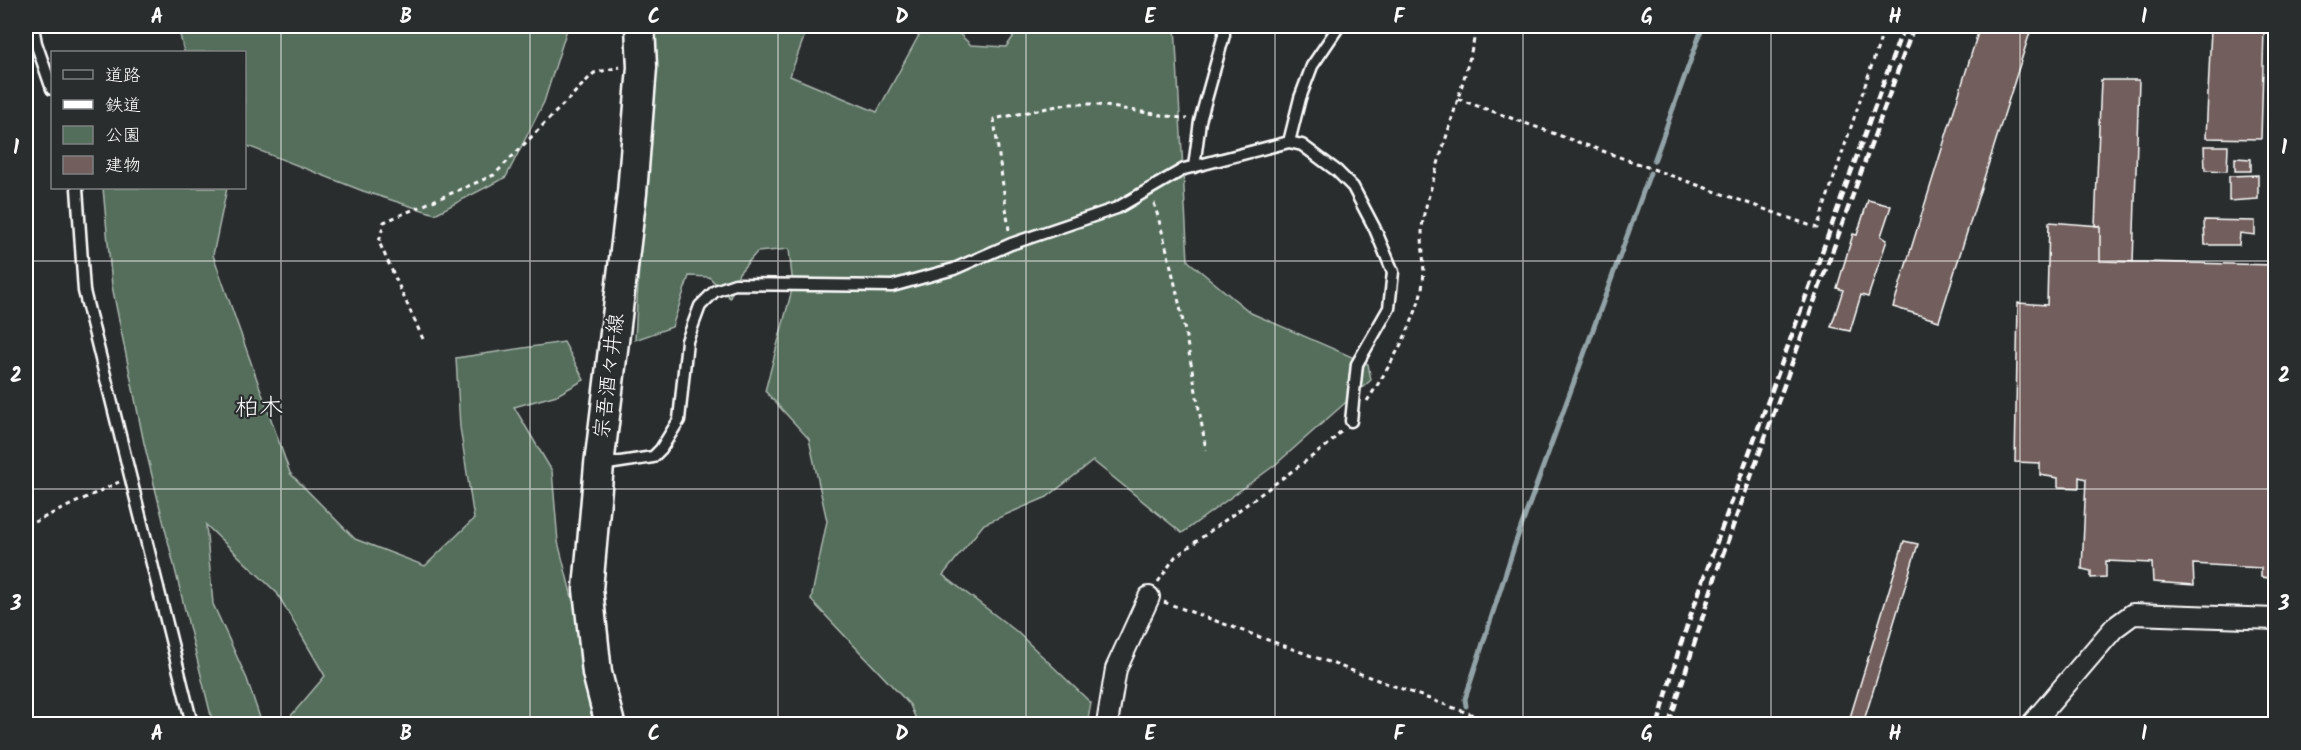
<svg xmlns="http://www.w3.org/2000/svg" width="2301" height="750" viewBox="0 0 2301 750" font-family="Kalam,'Klee One',sans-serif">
<rect width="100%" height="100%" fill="#2a2d2e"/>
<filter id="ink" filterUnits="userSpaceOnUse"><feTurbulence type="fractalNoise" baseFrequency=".0167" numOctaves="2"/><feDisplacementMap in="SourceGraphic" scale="12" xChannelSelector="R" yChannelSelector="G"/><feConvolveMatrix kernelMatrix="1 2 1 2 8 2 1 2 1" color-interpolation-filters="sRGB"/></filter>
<g filter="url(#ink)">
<path fill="#546e5c" stroke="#aab6ae" stroke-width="1.5" d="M 178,26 L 568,26 L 544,102 L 506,177 L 435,214 L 363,191 L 245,145 L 244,52 L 184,52 Z
M 656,26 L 808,26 L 790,76 L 877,112 L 924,26 L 951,26 L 971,45 L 1006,47 L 1021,26 L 1175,26 L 1188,261 L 1251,313 L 1368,364 L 1371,380 L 1275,465 L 1182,533 L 1093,461 L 1047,497 L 984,524 L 943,575 L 1016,631 L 1091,703 L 1087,724 L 918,724 L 910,705 L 811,600 L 827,521 L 809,439 L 765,391 L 793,286 L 789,249 L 757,252 L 739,273 L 730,298 L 709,277 L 689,276 L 672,327 L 635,340 L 646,132 Z
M 103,188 L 227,188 L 213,255 L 290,473 L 355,539 L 425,566 L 474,519 L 460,427 L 456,358 L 564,342 L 584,380 L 557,395 L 514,407 L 552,471 L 558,542 L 604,724 L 284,724 L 325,676 L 277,593 L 206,525 L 213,604 L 247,679 L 262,724 L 213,724 L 144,443 L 112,286 Z"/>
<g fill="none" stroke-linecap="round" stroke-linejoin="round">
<path stroke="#92a3a8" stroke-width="5" d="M 1654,161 L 1703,26
M 1466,706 L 1465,699 L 1516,541 L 1650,173
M 1469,723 L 1469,724"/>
</g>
<path fill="#725f5d" stroke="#fff" stroke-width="1.5" d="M 1980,26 L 2032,26 L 1939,321 L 1893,307 Z
M 2211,28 L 2264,29 L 2261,139 L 2206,138 Z
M 2101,80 L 2139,80 L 2133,262 L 2100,261 L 2100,226 L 2095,226 Z
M 2204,146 L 2228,146 L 2227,171 L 2205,170 Z
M 2235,158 L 2251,159 L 2251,171 L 2235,171 Z
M 2258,175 L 2258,199 L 2229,201 L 2229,176 Z
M 2276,190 L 2276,264 L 2273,264 Z
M 1868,200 L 1891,206 L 1881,236 L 1887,240 L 1868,297 L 1861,295 L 1850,331 L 1831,327 L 1843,290 L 1837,288 L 1853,234 L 1857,235 Z
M 2204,220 L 2255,221 L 2255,235 L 2240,233 L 2239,245 L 2205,245 Z
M 2049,222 L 2100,226 L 2100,261 L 2276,265 L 2276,579 L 2261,577 L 2261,568 L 2193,564 L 2194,585 L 2153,582 L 2152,563 L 2106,561 L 2106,577 L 2091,578 L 2091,571 L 2082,569 L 2086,479 L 2079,477 L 2079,488 L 2058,487 L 2058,478 L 2040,475 L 2040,463 L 2015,462 L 2018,303 L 2047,305 Z
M 1904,541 L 1918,544 L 1863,724 L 1848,724 Z"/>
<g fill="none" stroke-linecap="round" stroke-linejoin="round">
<g stroke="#fff" stroke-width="15">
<path id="lane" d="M 33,26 L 36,43 L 52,89
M 1289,142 L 1300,98 L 1312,66 L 1339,26
M 1194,167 L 1200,121 L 1224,35 L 1224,26
M 77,188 L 84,291 L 192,724
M 601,465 L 653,457 L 661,449 L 679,420 L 687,341 L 700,306 L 715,291 L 735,284 L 892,286 L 954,269 L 1011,244 L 1117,208 L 1184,169 L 1289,142 L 1302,145 L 1337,171 L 1353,187 L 1375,229 L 1393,272 L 1389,308 L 1357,364 L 1351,421"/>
</g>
<g stroke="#fff" stroke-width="24">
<path id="street" d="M 1107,724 L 1116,669 L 1149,597
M 2032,724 L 2114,628 L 2133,614 L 2276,619"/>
</g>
<g stroke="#fff" stroke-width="33">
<path id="secondary" d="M 610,724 L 597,673 L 588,589 L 599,465 L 632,193 L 642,67 L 640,26"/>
</g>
<path stroke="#fff" stroke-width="3" stroke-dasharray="4.5 4.5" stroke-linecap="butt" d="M 1458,99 L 1817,228 L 1885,26
M 1154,203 C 1178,284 1192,367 1206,450
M 1009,230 L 994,119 L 1067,104 L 1092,104 L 1187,119
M 423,339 L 379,242 L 384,222 L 494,175 L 594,73 L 620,67
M 1367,401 C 1388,369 1418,321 1423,282 C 1426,258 1418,234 1425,210 C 1441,148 1464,88 1477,26
M 26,526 L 119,482
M 1158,582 L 1175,557 L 1329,444 L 1341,431
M 1164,602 L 1498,724"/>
<use href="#lane" stroke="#2a2d2e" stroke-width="10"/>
<use href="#street" stroke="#2a2d2e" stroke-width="20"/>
<use href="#secondary" stroke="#2a2d2e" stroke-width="28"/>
<path stroke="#fff" stroke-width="4.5" stroke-dasharray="9 4.5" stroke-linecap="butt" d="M 1658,724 L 1679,649 L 1711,558 L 1904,26
M 1669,724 L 1720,562 L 1914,26"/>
</g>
</g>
<path fill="none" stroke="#fff" stroke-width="1.5" stroke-opacity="0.55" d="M 281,26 L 281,724M 530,26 L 530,724M 778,26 L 778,724M 1026,26 L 1026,724M 1275,26 L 1275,724M 1523,26 L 1523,724M 1771,26 L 1771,724M 2020,26 L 2020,724M 26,261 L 2276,261M 26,489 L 2276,489"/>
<g text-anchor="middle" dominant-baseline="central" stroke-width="4.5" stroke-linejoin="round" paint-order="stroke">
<g font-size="21" fill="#fff" stroke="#2a2d2e">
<text transform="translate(610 376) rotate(-83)">宗吾酒々井線</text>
</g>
<g font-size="24" fill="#fff" stroke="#2a2d2e">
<text x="259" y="408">柏木</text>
</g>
</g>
<rect width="2301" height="750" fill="none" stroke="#2a2d2e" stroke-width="66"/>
<rect x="51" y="51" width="195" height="138" fill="#2a2d2e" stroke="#7f8182" stroke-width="1.5"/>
<rect x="63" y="70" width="30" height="9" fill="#2a2d2e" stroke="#7f8182" stroke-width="1.5"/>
<text x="105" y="81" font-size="18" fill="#ffffff">道路</text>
<rect x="63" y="100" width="30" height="9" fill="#ffffff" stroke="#7f8182" stroke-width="1.5"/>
<text x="105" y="111" font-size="18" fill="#ffffff">鉄道</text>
<rect x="63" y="126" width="30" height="18" fill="#546e5c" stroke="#7f8182" stroke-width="1.5"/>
<text x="105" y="141" font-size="18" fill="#ffffff">公園</text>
<rect x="63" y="156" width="30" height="18" fill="#725f5d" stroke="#7f8182" stroke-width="1.5"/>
<text x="105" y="171" font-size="18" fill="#ffffff">建物</text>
<rect x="33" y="33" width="2235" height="684" fill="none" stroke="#fff" stroke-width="2"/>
<g font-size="20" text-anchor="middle" font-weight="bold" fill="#fff">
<text x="157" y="23">A</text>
<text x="406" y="23">B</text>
<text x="654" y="23">C</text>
<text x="902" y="23">D</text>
<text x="1150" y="23">E</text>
<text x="1399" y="23">F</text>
<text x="1647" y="23">G</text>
<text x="1895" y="23">H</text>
<text x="2144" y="23">I</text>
<text x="16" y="154">1</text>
<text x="2284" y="154">1</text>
<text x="16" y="382">2</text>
<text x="2284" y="382">2</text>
<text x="16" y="610">3</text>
<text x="2284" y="610">3</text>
<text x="157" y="740">A</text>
<text x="406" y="740">B</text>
<text x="654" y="740">C</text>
<text x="902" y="740">D</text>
<text x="1150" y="740">E</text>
<text x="1399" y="740">F</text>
<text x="1647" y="740">G</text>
<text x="1895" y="740">H</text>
<text x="2144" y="740">I</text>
</g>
</svg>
